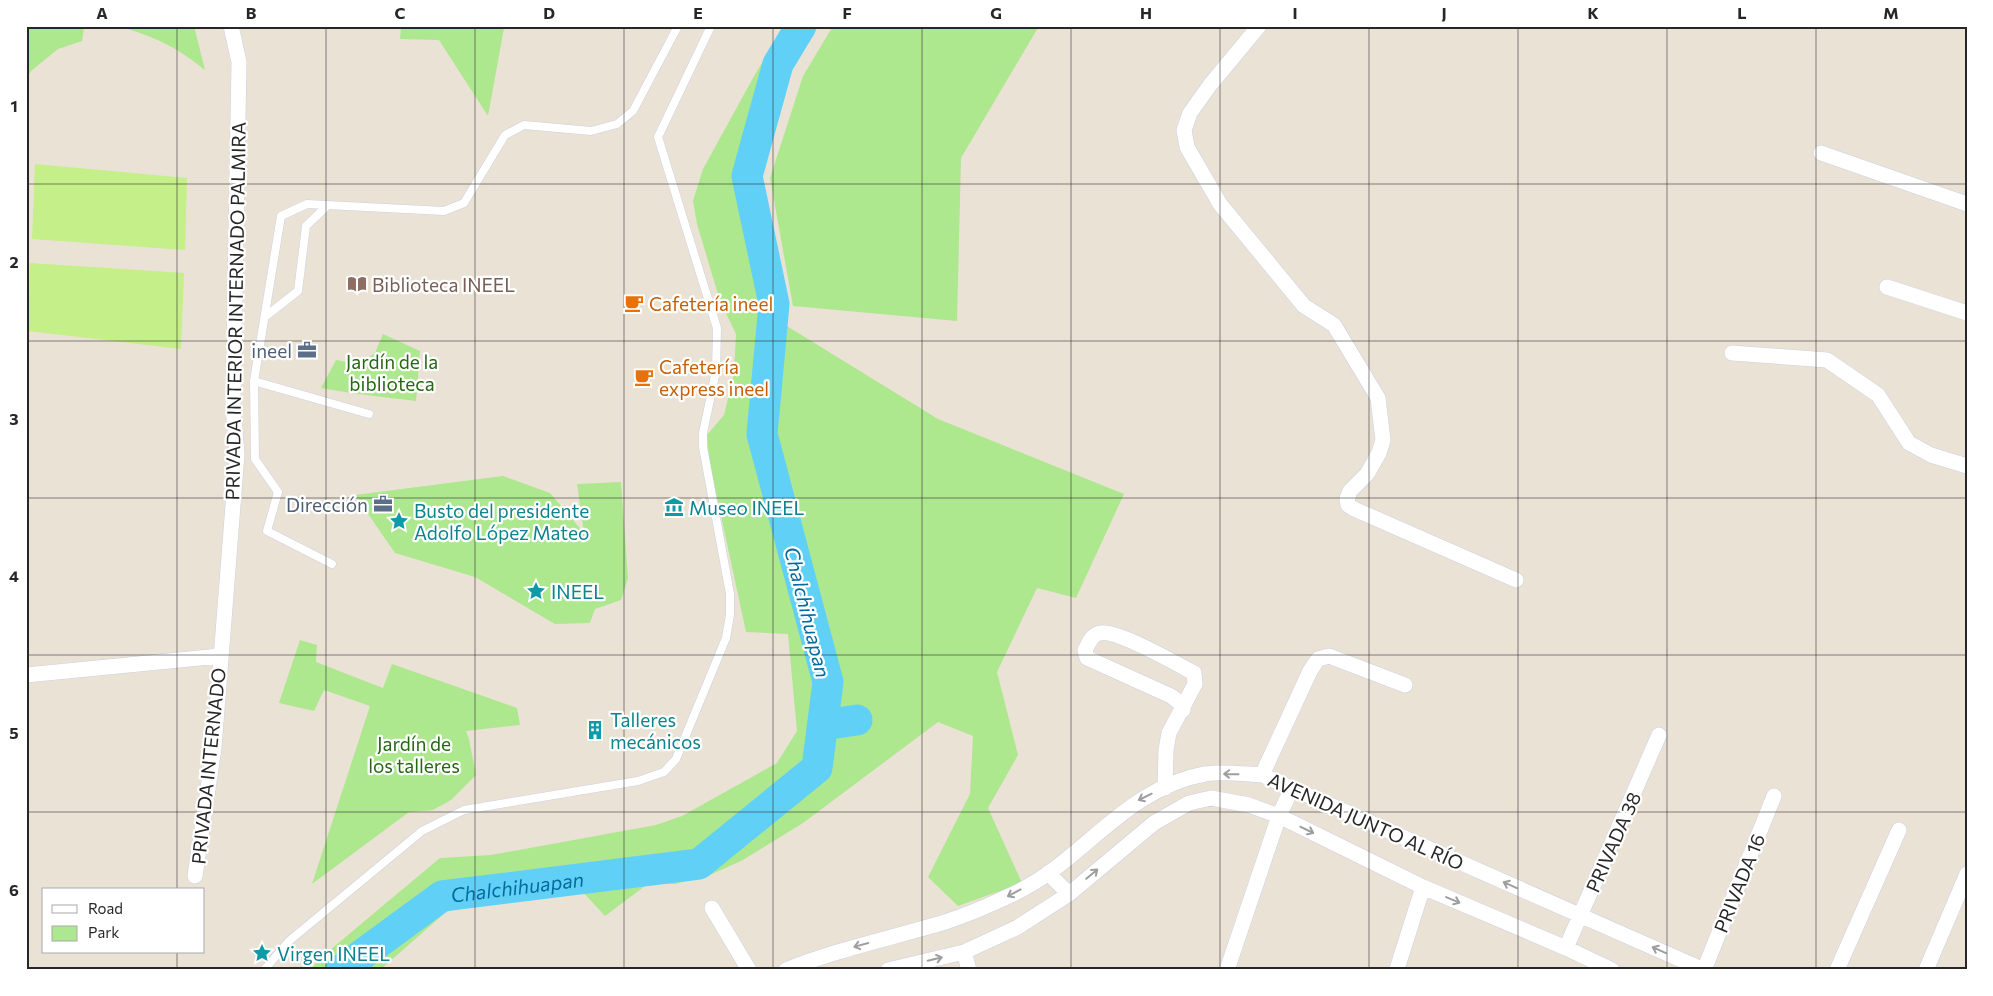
<svg xmlns="http://www.w3.org/2000/svg" width="1993" height="996" viewBox="0 0 1993 996" font-family="Commissioner,sans-serif">
<rect width="100%" height="100%" fill="#ebe2d6"/>
<path fill="#ade78e" d="M 26,26 L 84,28 L 82,41 L 58,49 L 31,71 L 26,80 Z
M 128,26 L 194,26 L 205,70 C 177,48 162,40 128,29 Z
M 401,26 L 541,26 L 504,28 L 488,116 L 439,40 L 400,39 Z
M 784,26 L 810,26 L 757,152 L 746,198 L 746,225 L 758,283 L 759,309 L 938,419 L 1124,494 L 1076,598 L 1037,588 L 997,672 L 1018,755 L 988,808 L 1022,883 L 958,906 L 928,877 L 970,794 L 973,736 L 938,722 L 803,823 L 743,860 L 710,875 L 675,884 L 649,883 L 605,916 L 581,890 L 533,892 L 446,912 L 380,970 L 311,970 L 318,960 L 440,858 L 491,855 L 656,825 L 682,816 L 777,763 L 797,731 L 788,634 L 746,632 L 709,460 L 707,435 L 724,415 L 734,373 L 736,334 L 720,301 L 697,224 L 693,201 L 703,169 L 753,78 Z
M 833,26 L 1039,26 L 961,158 L 957,321 L 793,306 L 770,178 L 803,76 Z
M 383,334 L 420,351 L 416,401 C 384,397 353,394 321,388 L 336,360 L 358,364 L 375,353 Z
M 503,476 L 550,493 L 584,533 L 577,484 L 621,482 L 628,578 L 621,600 L 595,609 L 590,623 L 555,624 L 475,577 L 395,553 L 355,495 Z
M 300,640 L 317,645 L 316,662 L 383,688 L 392,664 L 517,708 L 520,725 L 466,731 L 469,739 L 476,775 L 451,800 L 433,810 L 409,812 L 312,884 L 370,706 L 324,690 L 314,711 L 279,703 Z"/>
<path fill="#c5ef88" d="M 35,164 L 187,178 L 185,250 L 32,239 Z
M 30,263 L 184,273 L 181,349 L 28,331 Z"/>
<g fill="none" stroke-linecap="round" stroke-linejoin="round">
<g stroke="#60d0f7" stroke-width="31">
<path d="M 823,725 L 857,720"/>
<path id="s1" d="M 341,970 L 442,896 L 699,864 L 817,768 L 828,682 L 762,434 L 774,304 L 747,176 L 778,64 L 801,26"/>
</g>
<g stroke="#ccd0e2" stroke-width="9">
<path id="service" d="M 266,316 L 298,291 L 306,226 L 328,205
M 254,381 L 255,459 L 278,492 L 267,531 L 332,564
M 369,414 L 254,381 L 281,216 L 307,204 L 444,211 L 464,203 L 505,135 L 524,125 L 591,131 L 617,124 L 633,111 L 678,26
M 264,970 L 289,941 L 422,831 L 464,810 L 638,781 L 664,772 L 676,759 L 726,638 L 730,615 L 730,594 L 703,447 L 703,433 L 716,371 L 717,328 L 658,137 L 711,26"/>
</g>
<g stroke="#ccd0e2" stroke-width="16">
<path id="minor" d="M 1259,26 L 1210,85 L 1190,113 L 1184,130 L 1187,147 L 1220,204 L 1304,306 L 1334,325 L 1378,398 L 1383,440 L 1379,453 L 1367,474 L 1350,491 L 1347,499 L 1348,505 L 1354,509 L 1516,580
M 1821,153 L 1967,204
M 1887,287 L 1967,313
M 1732,353 L 1827,360 L 1878,395 L 1909,443 L 1931,455 L 1967,466
M 26,675 L 220,656
M 1262,775 L 1310,671 L 1318,659 L 1329,656 L 1405,685
M 1165,788 L 1166,750 L 1169,733 L 1195,684 L 1194,673 C 1177,664 1116,629 1100,633 C 1091,635 1089,643 1085,650 L 1087,658 L 1171,696 L 1179,702 L 1183,710
M 1048,873 L 1069,894
M 195,876 L 214,748 L 237,454 L 233,407 L 239,62 L 231,26
M 712,908 L 749,970
M 1566,948 L 1659,735
M 964,952 L 969,970
M 1397,969 L 1423,887
M 786,970 C 838,949 892,938 945,922 C 967,915 990,905 1011,895 C 1082,863 1124,788 1205,774 C 1223,771 1244,774 1262,775 L 1704,970
M 888,970 L 964,952 L 1018,927 L 1069,894 L 1154,823 L 1189,803 L 1211,798 L 1249,805 L 1279,816 L 1423,887 L 1566,948 L 1612,970
M 1227,970 L 1279,816 L 1292,788
M 1704,970 L 1774,796
M 1837,970 L 1899,830
M 1926,970 L 1967,874"/>
</g>
<use href="#service" stroke="#fff" stroke-width="8"/>
<use href="#minor" stroke="#fff" stroke-width="15"/>
</g>
<defs><path id="oneway-shaft" d="M-6 0H5M1.5-3L5.5 0L1.5 3" fill="none" stroke-width="1.6" stroke-linecap="round" stroke-linejoin="round" transform="scale(1.25)"/></defs>
<g stroke="#9e9e9e">
<use href="#oneway-shaft" transform="translate(1231 774) rotate(-179)"/>
<use href="#oneway-shaft" transform="translate(1145 797) rotate(154)"/>
<use href="#oneway-shaft" transform="translate(1307 830) rotate(26)"/>
<use href="#oneway-shaft" transform="translate(1092 874) rotate(-40)"/>
<use href="#oneway-shaft" transform="translate(1510 885) rotate(-156)"/>
<use href="#oneway-shaft" transform="translate(1014 893) rotate(152)"/>
<use href="#oneway-shaft" transform="translate(1453 900) rotate(23)"/>
<use href="#oneway-shaft" transform="translate(861 945) rotate(165)"/>
<use href="#oneway-shaft" transform="translate(1659 950) rotate(-156)"/>
<use href="#oneway-shaft" transform="translate(935 959) rotate(-13)"/>
</g>
<path fill="none" stroke="#272727" stroke-width="1" stroke-opacity="0.55" d="M 177,26 L 177,890M 326,26 L 326,970M 475,26 L 475,970M 624,26 L 624,970M 773,26 L 773,970M 922,26 L 922,970M 1071,26 L 1071,970M 1220,26 L 1220,970M 1369,26 L 1369,970M 1518,26 L 1518,970M 1667,26 L 1667,970M 1816,26 L 1816,970M 26,184 L 1967,184M 26,341 L 1967,341M 26,498 L 1967,498M 26,655 L 1967,655M 26,812 L 1967,812M 177,952 L 177,970"/>
<defs>
<g id="library-bare" transform="scale(1.5)"><path d="M-6-4Q-3-5.5-.7-3.5V5Q-3 3-6 4ZM6-4Q3-5.5 .7-3.5V5Q3 3 6 4Z" fill="#8d6e63" stroke="#fff" stroke-width="2.5" paint-order="stroke"/></g>
<g id="cafe-bare" transform="scale(1.5)"><path d="M-5.5-4.5H6V0H3Q3 3.5 0 3.5H-2.5Q-5.5 3.5-5.5 0ZM3-3.2v2h1.7v-2ZM-6 4.5H4V6H-6Z" fill="#e8710a" stroke="#fff" stroke-width="2.5" paint-order="stroke"/></g>
<g id="office-bare" transform="scale(1.5)"><path d="M-6-3h4V-5.5h4V-3h4V5H-6ZM-1-4.5V-3h2v-1.5ZM-6 0V1H6V0Z" fill="#5c6f8a" stroke="#fff" stroke-width="2.5" paint-order="stroke"/></g>
<g id="museum-bare" transform="scale(1.5)"><path d="M0-6L6-3V-2H-6V-3ZM-5-1h2V3h-2ZM-1-1h2V3h-2ZM3-1h2V3H3ZM-6 4H6V6H-6Z" fill="#0f9aa8" stroke="#fff" stroke-width="2.5" paint-order="stroke"/></g>
<g id="sight-bare" transform="scale(1.5)"><path d="M0-6L1.8-2.2L6-1.7L2.9 1.2L3.7 5.4L0 3.3L-3.7 5.4L-2.9 1.2L-6-1.7L-1.8-2.2Z" fill="#0f9aa8" stroke="#fff" stroke-width="2.5" paint-order="stroke"/></g>
<g id="building-bare" transform="scale(1.5)"><path d="M-4-6H4V6H1V3H-1V6H-4ZM-2.5-4.3h1.7v1.8h-1.7ZM.8-4.3h1.7v1.8H.8ZM-2.5-1h1.7V.8h-1.7ZM.8-1h1.7V.8H.8Z" fill="#0f9aa8" stroke="#fff" stroke-width="2.5" paint-order="stroke"/></g>
</defs>
<g fill-rule="evenodd">
<use href="#library-bare" x="357" y="284"/>
<use href="#cafe-bare" x="634" y="303"/>
<use href="#office-bare" x="307" y="350"/>
<use href="#cafe-bare" x="644" y="377"/>
<use href="#office-bare" x="383" y="504"/>
<use href="#museum-bare" x="674" y="507"/>
<use href="#sight-bare" x="399" y="521"/>
<use href="#sight-bare" x="536" y="591"/>
<use href="#building-bare" x="595" y="730"/>
<use href="#sight-bare" x="262" y="953"/>
</g>
<g text-anchor="middle" dominant-baseline="central" stroke-width="4.5" stroke-linejoin="round" paint-order="stroke">
<g font-size="19" fill="#785e54" stroke="#fff" text-anchor="start">
<text x="372" y="284">Biblioteca INEEL</text>
</g>
<g font-size="19" fill="#c56008" stroke="#fff" text-anchor="start">
<text x="649" y="303">Cafetería ineel</text>
<text x="659" y="366">Cafetería<tspan x="659" dy="22">express ineel</tspan></text>
</g>
<g font-size="19" fill="#272727" stroke="#fff">
<text transform="translate(235 311) rotate(-89)">PRIVADA INTERIOR INTERNADO PALMIRA</text>
<text transform="translate(208 766) rotate(-84)">PRIVADA INTERNADO</text>
<text transform="translate(1366 821) rotate(24)">AVENIDA JUNTO AL RÍO</text>
<text transform="translate(1613 842) rotate(-66)">PRIVADA 38</text>
<text transform="translate(1739 883) rotate(-68)">PRIVADA 16</text>
</g>
<g font-size="19" fill="#4e5e75" stroke="#fff" text-anchor="end">
<text x="292" y="350">ineel</text>
<text x="368" y="504">Dirección</text>
</g>
<g font-size="19" fill="#266714" stroke="#fff">
<text x="392" y="361">Jardín de la<tspan x="392" dy="22">biblioteca</tspan></text>
<text x="414" y="743">Jardín de<tspan x="414" dy="22">los talleres</tspan></text>
</g>
<g font-size="19" fill="#0d838f" stroke="#fff" text-anchor="start">
<text x="689" y="507">Museo INEEL</text>
<text x="414" y="510">Busto del presidente<tspan x="414" dy="22">Adolfo López Mateo</tspan></text>
<text x="551" y="591">INEEL</text>
<text x="610" y="719">Talleres<tspan x="610" dy="22">mecánicos</tspan></text>
<text x="277" y="953">Virgen INEEL</text>
</g>
<g font-size="20" font-style="italic" fill="#036a9e" stroke="#fff">
<text transform="translate(808 612) rotate(76)">Chalchihuapan</text>
<text stroke="none"><textPath href="#s1" startOffset="201">Chalchihuapan</textPath></text>
</g>
</g>
<rect width="1993" height="996" fill="none" stroke="#ffffff" stroke-width="55"/>
<rect x="42" y="888" width="162" height="65" fill="#ffffff" stroke="#a9a9a9"/>
<rect x="52" y="905" width="25" height="8" fill="#ffffff" stroke="#a9a9a9"/>
<text x="88" y="914" font-size="15" fill="#272727">Road</text>
<rect x="52" y="926" width="25" height="15" fill="#ade78e" stroke="#a9a9a9"/>
<text x="88" y="938" font-size="15" fill="#272727">Park</text>
<rect x="28" y="28" width="1938" height="940" fill="none" stroke="#272727" stroke-width="2"/>
<g font-size="16" text-anchor="middle" font-weight="bold" fill="#272727">
<text x="102" y="19">A</text>
<text x="251" y="19">B</text>
<text x="400" y="19">C</text>
<text x="549" y="19">D</text>
<text x="698" y="19">E</text>
<text x="847" y="19">F</text>
<text x="996" y="19">G</text>
<text x="1146" y="19">H</text>
<text x="1295" y="19">I</text>
<text x="1444" y="19">J</text>
<text x="1593" y="19">K</text>
<text x="1742" y="19">L</text>
<text x="1891" y="19">M</text>
<text x="14" y="112">1</text>
<text x="14" y="268">2</text>
<text x="14" y="425">3</text>
<text x="14" y="582">4</text>
<text x="14" y="739">5</text>
<text x="14" y="896">6</text>
</g>
</svg>
